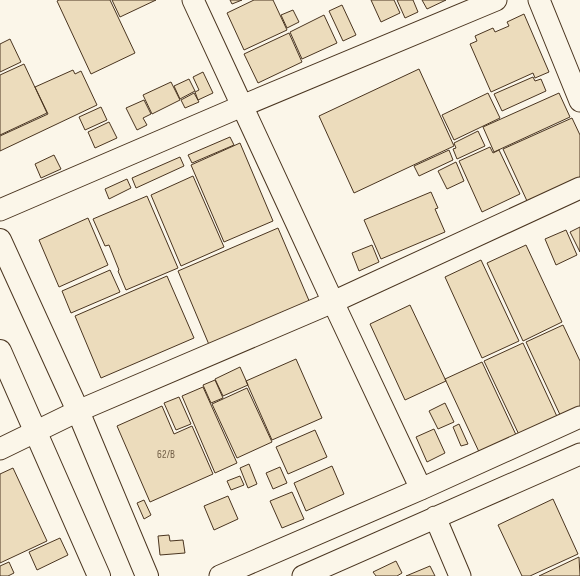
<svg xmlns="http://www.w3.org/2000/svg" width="580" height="576" viewBox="0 0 580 576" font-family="'Sofia Sans Condensed',sans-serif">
<rect width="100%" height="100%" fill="#fbf6e9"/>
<path fill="#ecdcbc" stroke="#4a3520" d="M 59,0 L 110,0 L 135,53 L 91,74 L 57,1 Z
M 112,0 L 156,0 L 120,17 Z
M 230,0 L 242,0 L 232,4 Z
M 254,0 L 273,0 L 287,30 L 244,50 L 227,13 Z
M 371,0 L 394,0 L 400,13 L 381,22 Z
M 397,0 L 413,0 L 418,12 L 405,18 Z
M 422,0 L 446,0 L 427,9 Z
M 342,5 L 356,35 L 343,41 L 329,11 Z
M 293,10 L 299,22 L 287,28 L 281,15 Z
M 524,14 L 549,72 L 535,78 L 533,73 L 491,92 L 470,44 L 477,41 L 475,36 L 493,28 L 495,32 L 509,26 L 507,22 Z
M 324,15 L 337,43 L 302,59 L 290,32 Z
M 289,33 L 302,62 L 258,83 L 244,54 Z
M 10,39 L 21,62 L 0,72 L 0,44 Z
M 24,64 L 47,113 L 0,135 L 0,75 Z
M 419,69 L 454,146 L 354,193 L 319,116 Z
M 73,70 L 75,74 L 81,71 L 97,105 L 0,151 L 0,136 L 48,114 L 35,87 Z
M 203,72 L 213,93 L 198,100 L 195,92 L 199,90 L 193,77 Z
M 533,77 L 535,81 L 541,79 L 546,91 L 502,111 L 494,94 Z
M 189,79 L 195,91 L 180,99 L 174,86 Z
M 171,82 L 180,100 L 152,114 L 143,95 Z
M 194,93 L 199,102 L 185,108 L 181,100 Z
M 488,93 L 500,118 L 454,140 L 442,115 Z
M 559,93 L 570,117 L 494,152 L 483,127 Z
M 144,100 L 151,114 L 143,118 L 147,125 L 137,130 L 126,108 Z
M 101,107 L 107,120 L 85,130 L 79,117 Z
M 572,118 L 580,135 L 580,177 L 527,201 L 503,149 Z
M 109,122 L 117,138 L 95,148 L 88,132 Z
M 478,131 L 485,146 L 457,159 L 453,149 L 456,148 L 454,143 Z
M 230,137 L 234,145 L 192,163 L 188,155 Z
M 240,143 L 273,221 L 224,242 L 191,165 Z
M 490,147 L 493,153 L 499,150 L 520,194 L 482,212 L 459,161 Z
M 449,150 L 453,160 L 419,176 L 414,166 Z
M 54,155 L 61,169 L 41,178 L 35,164 Z
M 180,157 L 184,166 L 136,188 L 132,178 Z
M 456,162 L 464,181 L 447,189 L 438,171 Z
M 193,176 L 224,247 L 181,266 L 151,195 Z
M 127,179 L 131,188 L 109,199 L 105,189 Z
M 431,192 L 438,208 L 435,209 L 445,232 L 381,259 L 364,220 Z
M 147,196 L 178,268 L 126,290 L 118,271 L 119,270 L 109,245 L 105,246 L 93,219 Z
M 88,218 L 108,265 L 59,287 L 39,240 Z
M 580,227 L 580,252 L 570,232 Z
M 278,228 L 310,303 L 210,347 L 178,271 Z
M 566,230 L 577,255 L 556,265 L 545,239 Z
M 372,245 L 379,262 L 359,271 L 352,253 Z
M 526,245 L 562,322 L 523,341 L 487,263 Z
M 481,260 L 519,341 L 482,358 L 445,277 Z
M 110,270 L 120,292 L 71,313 L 62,291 Z
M 167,276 L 194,338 L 101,378 L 75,316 Z
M 410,305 L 446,381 L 405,400 L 370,324 Z
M 563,325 L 580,361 L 580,411 L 562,419 L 526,342 Z
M 523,343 L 560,423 L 522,441 L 484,361 Z
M 296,359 L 322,418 L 272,440 L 246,381 Z
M 482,362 L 517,437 L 480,454 L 445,379 Z
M 240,367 L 248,385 L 223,396 L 215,379 Z
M 215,380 L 223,398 L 211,403 L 203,385 Z
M 203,387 L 237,463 L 215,473 L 182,396 Z
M 247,388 L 272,442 L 237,458 L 212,404 Z
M 179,397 L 191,424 L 176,430 L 164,403 Z
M 445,403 L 454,422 L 438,429 L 429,411 Z
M 162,406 L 174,434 L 192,426 L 213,474 L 150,502 L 117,426 Z
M 459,424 L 468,444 L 461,446 L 453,427 Z
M 434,429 L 445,453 L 427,462 L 416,437 Z
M 315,430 L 327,457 L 288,474 L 276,447 Z
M 249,464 L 257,484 L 248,488 L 240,468 Z
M 332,466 L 344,494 L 306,511 L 294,483 Z
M 280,467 L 287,483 L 273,489 L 266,473 Z
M 13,468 L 47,541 L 0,563 L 0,474 Z
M 240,476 L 244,485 L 231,490 L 227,481 Z
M 292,492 L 304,519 L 282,528 L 270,501 Z
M 228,496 L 238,519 L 214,530 L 204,506 Z
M 553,499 L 578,554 L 530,576 L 522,576 L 498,525 Z
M 144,500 L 151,515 L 144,519 L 137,503 Z
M 169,535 L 170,541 L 183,540 L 185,553 L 160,555 L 158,536 Z
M 60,538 L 68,555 L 37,570 L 29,552 Z
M 579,557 L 580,576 L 539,576 Z
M 396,561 L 402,573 L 397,576 L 376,576 L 373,572 Z
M 9,562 L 14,573 L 8,576 L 0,576 L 0,566 Z
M 430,566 L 435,576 L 406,576 Z"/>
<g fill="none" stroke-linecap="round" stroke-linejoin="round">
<g stroke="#4a3520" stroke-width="23">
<path id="minor" d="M 193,0 L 333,302 L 421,489
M 539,0 L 580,101
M 0,210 L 242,106 L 496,0
M 0,449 L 78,411 L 333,302 L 580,188
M 435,517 L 460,576
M 220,576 L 421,489 L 580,417
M 303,576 L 580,454"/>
</g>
<g stroke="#4a3520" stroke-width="24">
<path id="major" d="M 0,240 L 78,411 L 147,576
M 0,351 L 99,576"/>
</g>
<use href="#minor" stroke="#fbf6e9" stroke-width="21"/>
<use href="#major" stroke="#fbf6e9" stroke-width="22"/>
</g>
<g text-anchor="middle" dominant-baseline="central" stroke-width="3" stroke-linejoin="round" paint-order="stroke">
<g font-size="11" fill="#725f47">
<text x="166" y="454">62/B</text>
</g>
</g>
</svg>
